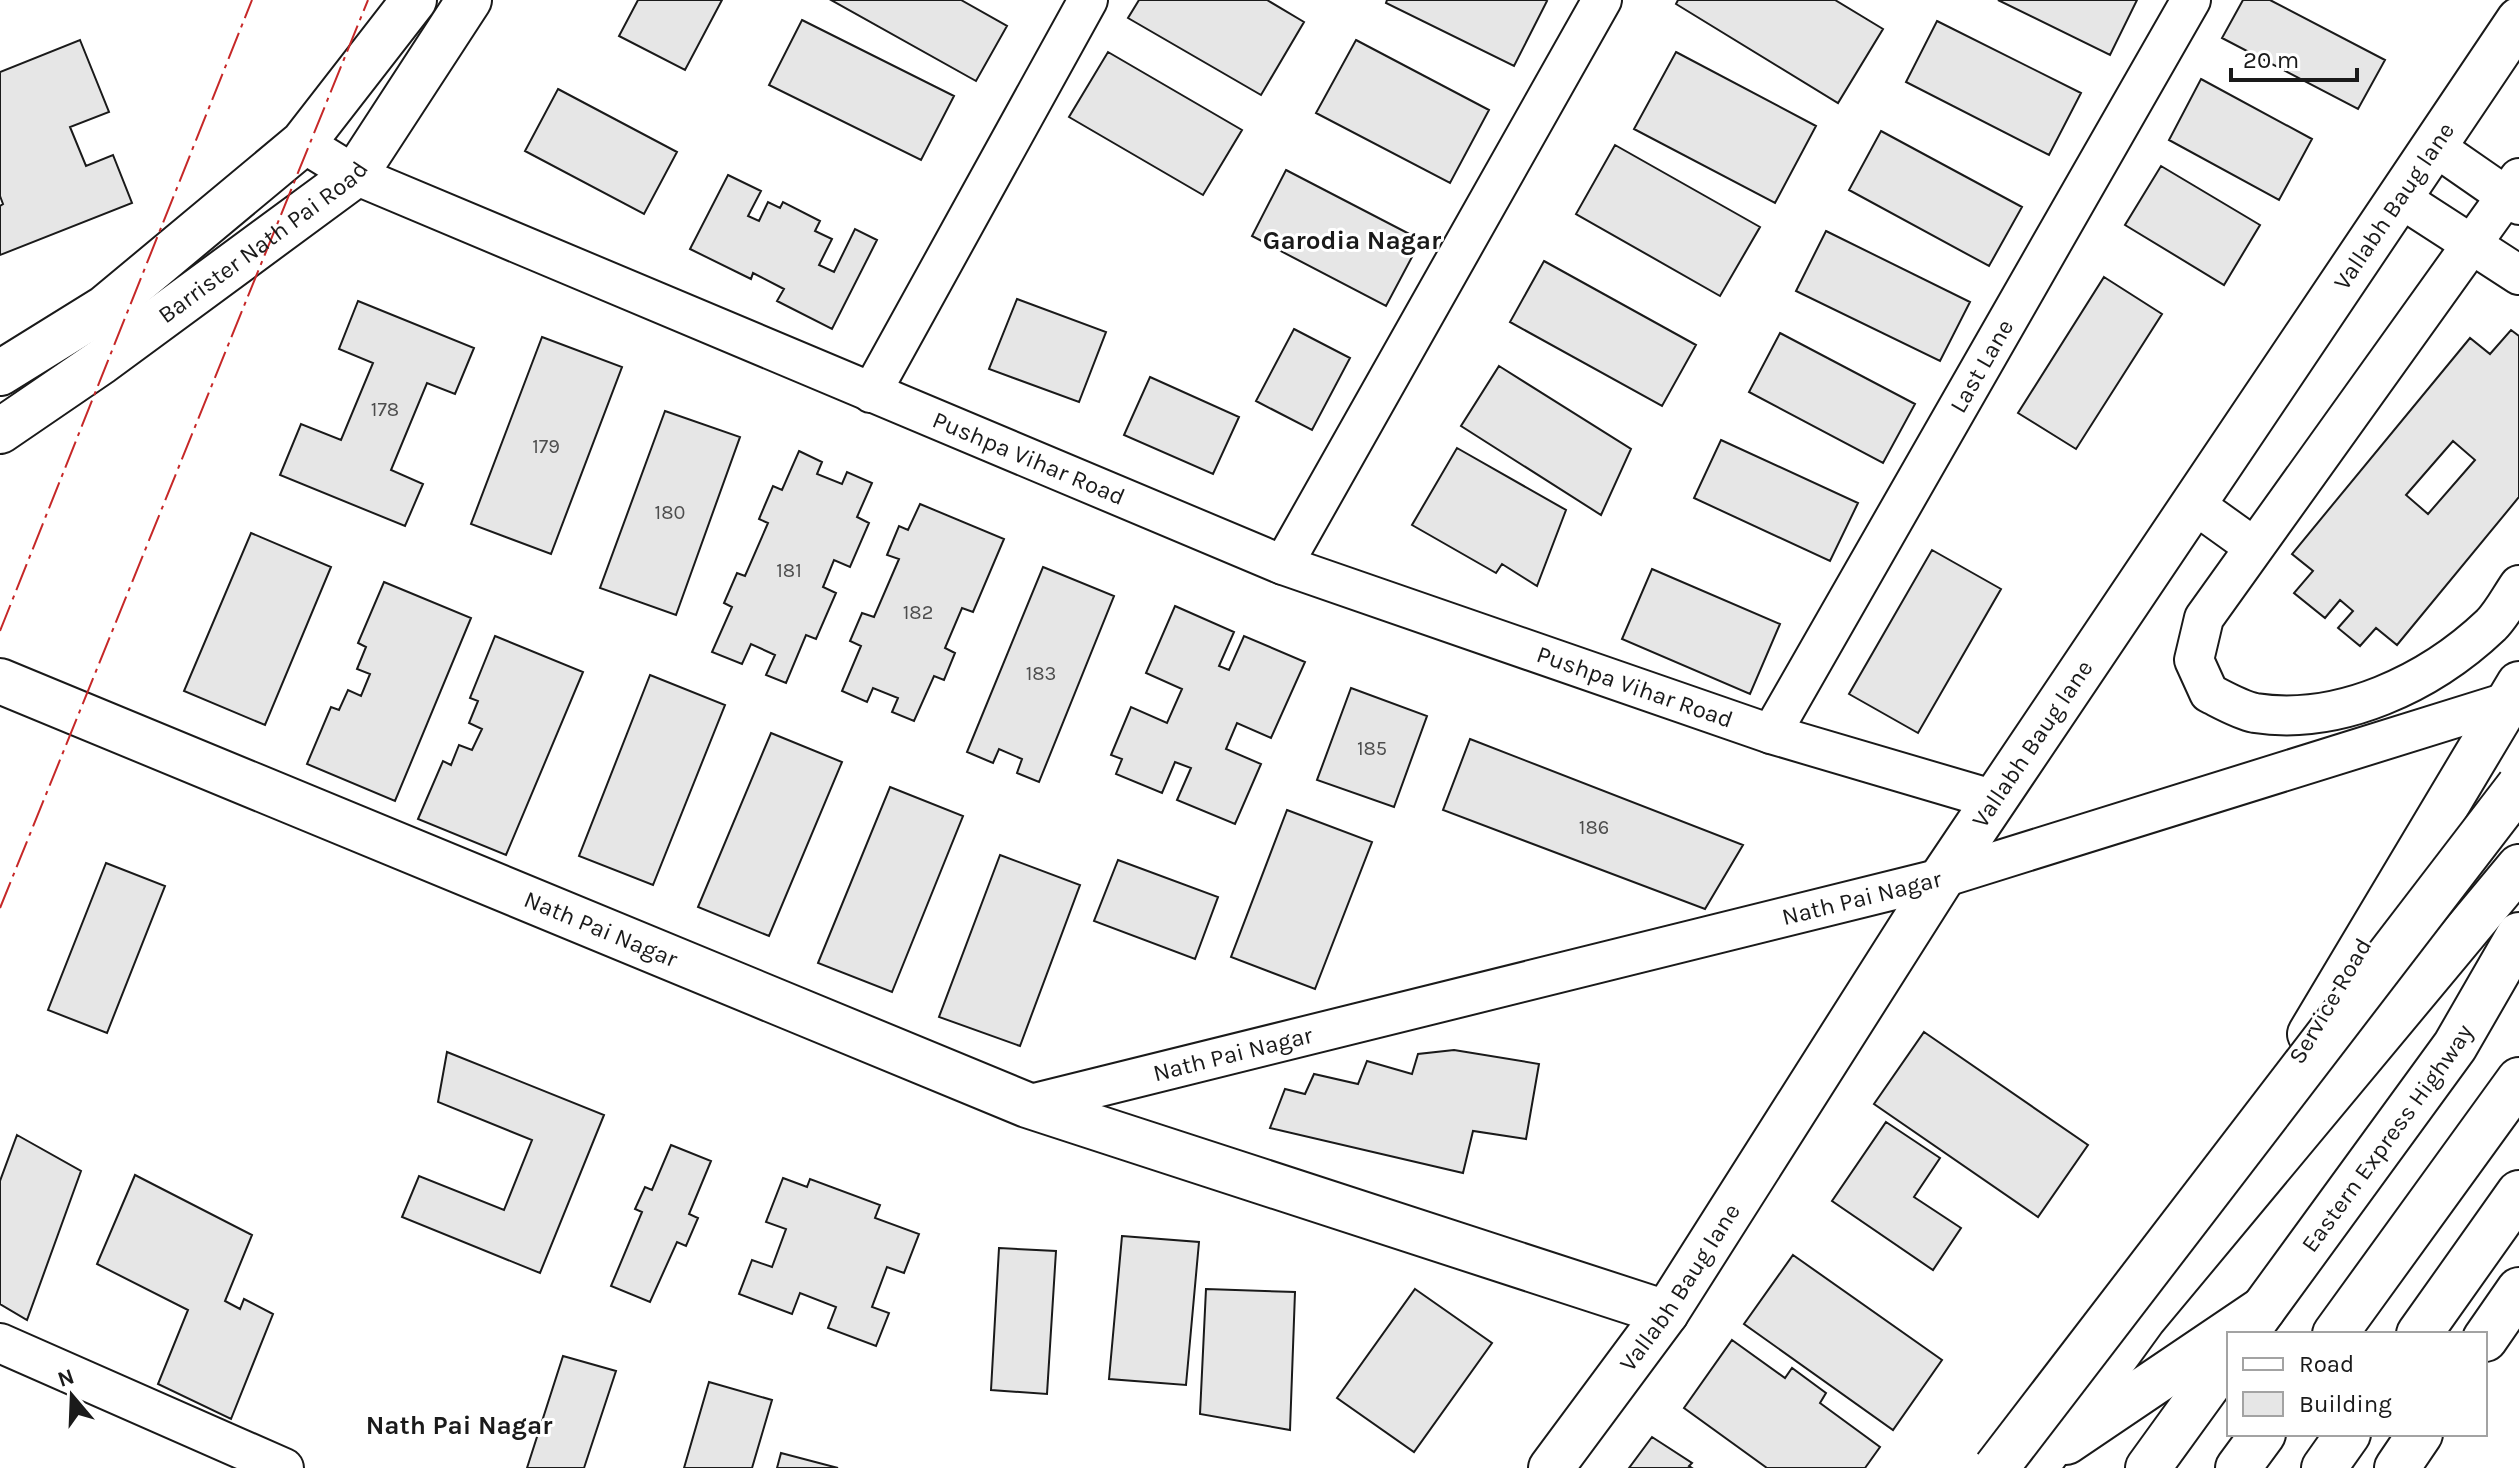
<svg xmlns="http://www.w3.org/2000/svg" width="2519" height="1468" viewBox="0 0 2519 1468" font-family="Karla,sans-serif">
<rect width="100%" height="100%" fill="#fff"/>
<path fill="#e6e6e6" stroke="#1a1a1a" stroke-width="2" fill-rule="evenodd" d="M 638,0 L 722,0 L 685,70 L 619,36 Z
M 831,0 L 961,0 L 1007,26 L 976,81 Z
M 1139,0 L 1267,0 L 1304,22 L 1261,95 L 1128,18 Z
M 1387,0 L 1545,0 L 1547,1 L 1514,66 L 1386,3 Z
M 1678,0 L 1835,0 L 1883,29 L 1838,103 L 1676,4 Z
M 1998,0 L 2137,0 L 2110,55 Z
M 2243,0 L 2270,0 L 2385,60 L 2358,109 L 2222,38 Z
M 802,20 L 954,96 L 921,160 L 769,85 Z
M 1937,21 L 2081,93 L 2049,155 L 1906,82 Z
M 80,40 L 109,112 L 70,127 L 86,166 L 113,155 L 132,203 L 0,255 L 0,206 L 3,204 L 0,196 L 0,72 Z
M 1356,40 L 1489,110 L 1450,183 L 1316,113 Z
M 1108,52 L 1242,130 L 1203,195 L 1069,117 Z
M 1676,52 L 1816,126 L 1775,203 L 1634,129 Z
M 2201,79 L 2312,139 L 2279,200 L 2169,140 Z
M 558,89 L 677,152 L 644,214 L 525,151 Z
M 1881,131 L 2022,207 L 1989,266 L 1849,190 Z
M 1615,145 L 1760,227 L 1720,296 L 1576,214 Z
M 2161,166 L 2260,225 L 2224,285 L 2125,225 Z
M 1286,170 L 1421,240 L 1386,306 L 1252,236 Z
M 728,175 L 761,191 L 748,216 L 759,221 L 768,202 L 780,208 L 783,202 L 820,221 L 815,231 L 832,239 L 819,265 L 834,272 L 855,229 L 877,240 L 832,329 L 777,301 L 784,289 L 753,273 L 751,279 L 690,249 Z
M 1826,231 L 1970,302 L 1940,361 L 1796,291 Z
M 1544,261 L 1696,345 L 1662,406 L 1510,322 Z
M 2104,277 L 2162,314 L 2076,449 L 2018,413 Z
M 1017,299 L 1106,332 L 1079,402 L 989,369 Z
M 358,301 L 474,348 L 455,394 L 427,383 L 391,470 L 423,484 L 405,526 L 280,475 L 301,424 L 341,440 L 373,363 L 339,349 Z
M 1294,329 L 1350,358 L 1312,430 L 1256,401 Z
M 2511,330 L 2519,336 L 2519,497 L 2397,645 L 2376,628 L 2360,646 L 2338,628 L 2353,611 L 2340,600 L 2325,618 L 2294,593 L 2313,571 L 2292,554 L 2470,338 L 2490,354 ZM 2453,441 L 2475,460 L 2428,514 L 2406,495 Z
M 1780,333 L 1915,404 L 1883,463 L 1749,392 Z
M 542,337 L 622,367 L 551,554 L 471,524 Z
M 1499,366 L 1631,449 L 1601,515 L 1461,426 Z
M 1150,377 L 1239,417 L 1213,474 L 1124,435 Z
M 665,411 L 740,437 L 676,615 L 600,588 Z
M 1721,440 L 1858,503 L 1830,561 L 1694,498 Z
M 1457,448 L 1566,510 L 1537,586 L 1502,564 L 1496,573 L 1412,525 Z
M 799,451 L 822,462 L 817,474 L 842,484 L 847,472 L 872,483 L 857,517 L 869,523 L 850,567 L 834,560 L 823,587 L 836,593 L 816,639 L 806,635 L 786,683 L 766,675 L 775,655 L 751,644 L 742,664 L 712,652 L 732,607 L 724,603 L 737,573 L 745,576 L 768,523 L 759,519 L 773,486 L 782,490 Z
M 920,504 L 1004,539 L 973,612 L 962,608 L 945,648 L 955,653 L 944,680 L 934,676 L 914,721 L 892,712 L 898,698 L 873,688 L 867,702 L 842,691 L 861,646 L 850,641 L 862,613 L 874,617 L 899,559 L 887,555 L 899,526 L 908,530 Z
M 251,533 L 331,567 L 265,725 L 184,691 Z
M 1932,550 L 2001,589 L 1918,733 L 1849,694 Z
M 1043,567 L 1114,596 L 1039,782 L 1017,773 L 1022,759 L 999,749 L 993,763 L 967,752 Z
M 1652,569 L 1780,624 L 1750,694 L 1622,639 Z
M 384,582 L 471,618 L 395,801 L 307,764 L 331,707 L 339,710 L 348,690 L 361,696 L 370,674 L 357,669 L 366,647 L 358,643 Z
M 1175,606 L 1234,632 L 1219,666 L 1229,670 L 1244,636 L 1305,662 L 1271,738 L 1237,723 L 1226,749 L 1261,764 L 1235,824 L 1177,800 L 1191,768 L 1175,762 L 1162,793 L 1116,774 L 1122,759 L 1111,755 L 1131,707 L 1167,723 L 1182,689 L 1146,673 Z
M 495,636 L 583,672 L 506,855 L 418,819 L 443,761 L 451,765 L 459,745 L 472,750 L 482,729 L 469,723 L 478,701 L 470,698 Z
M 650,675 L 725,705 L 653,885 L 579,856 Z
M 1351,688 L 1427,716 L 1394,807 L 1317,780 Z
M 771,733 L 842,762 L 769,936 L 698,907 Z
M 1470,739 L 1743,845 L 1705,909 L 1443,810 Z
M 890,787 L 963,816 L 892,992 L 818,963 Z
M 1287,810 L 1372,842 L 1315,989 L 1231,957 Z
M 1000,855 L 1080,885 L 1020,1046 L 939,1017 Z
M 1118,860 L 1218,897 L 1195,959 L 1094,921 Z
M 106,863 L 165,886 L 107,1033 L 48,1010 Z
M 1924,1032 L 2088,1145 L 2038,1217 L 1874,1104 Z
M 1454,1050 L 1539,1064 L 1526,1139 L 1473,1131 L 1463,1173 L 1270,1128 L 1285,1089 L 1305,1094 L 1314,1074 L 1358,1084 L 1367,1061 L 1412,1074 L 1418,1054 Z
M 447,1052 L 604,1115 L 540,1273 L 402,1217 L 419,1176 L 504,1210 L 532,1140 L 438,1102 Z
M 1886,1122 L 1940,1158 L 1914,1197 L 1961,1228 L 1933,1270 L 1832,1201 Z
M 17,1135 L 81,1171 L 27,1320 L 0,1304 L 0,1181 Z
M 671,1145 L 711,1161 L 689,1214 L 698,1218 L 686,1246 L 677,1242 L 650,1302 L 611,1286 L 642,1212 L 635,1209 L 645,1187 L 652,1190 Z
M 135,1175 L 252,1235 L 225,1301 L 240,1309 L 244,1299 L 273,1314 L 231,1419 L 158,1384 L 188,1310 L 97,1264 Z
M 783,1178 L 807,1187 L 810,1179 L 880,1205 L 875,1218 L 919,1234 L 904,1273 L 887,1267 L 872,1307 L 889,1313 L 876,1346 L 828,1328 L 836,1307 L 800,1293 L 792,1314 L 739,1294 L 752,1260 L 772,1267 L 786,1229 L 766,1222 Z
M 1122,1236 L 1199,1242 L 1186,1385 L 1109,1379 Z
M 999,1248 L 1056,1251 L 1047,1394 L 991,1390 Z
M 1793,1255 L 1942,1360 L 1893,1430 L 1744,1324 Z
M 1206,1289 L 1295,1292 L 1290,1430 L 1200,1414 Z
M 1415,1289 L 1492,1343 L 1414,1452 L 1337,1398 Z
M 1732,1340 L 1785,1378 L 1792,1368 L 1826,1393 L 1820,1403 L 1880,1447 L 1865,1468 L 1767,1468 L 1684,1408 Z
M 563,1356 L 616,1371 L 584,1468 L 527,1468 Z
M 709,1382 L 772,1400 L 752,1468 L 684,1468 Z
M 1652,1437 L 1692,1463 L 1689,1466 L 1692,1468 L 1629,1468 Z
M 781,1453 L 838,1468 L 777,1468 Z"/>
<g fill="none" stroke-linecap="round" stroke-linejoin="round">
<g stroke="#1a1a1a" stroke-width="42">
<g id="minor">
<path id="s1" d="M 303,143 L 355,175 L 1283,565 L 1771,734 L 1995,800"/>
<path d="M 2434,146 L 2519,205"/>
<path d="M 2519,178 L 2204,618 L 2194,660 L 2209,693 C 2223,700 2240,710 2255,713 C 2340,726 2430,683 2491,625 C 2502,614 2510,598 2519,585"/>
<path d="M 2400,198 L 2519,275"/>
<path d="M 871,393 L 1088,0"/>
<path d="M 2194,504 L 2254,547"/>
<path d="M 1283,565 L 1602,0"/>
<path id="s2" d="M 1771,734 L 2191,0"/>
<path id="s3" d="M 1027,1105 L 1942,878 L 2507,702"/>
<path d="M 0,1343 L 284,1468"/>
</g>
</g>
<g stroke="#1a1a1a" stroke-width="48">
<g id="tertiary">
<path d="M 0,373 L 105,308 L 303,143 L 414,0"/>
<path id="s4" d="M 0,431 L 101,362 L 355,175 L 469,0"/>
<path id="s5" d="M 0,681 L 1027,1105 L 1666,1313"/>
<path d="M 2310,1034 L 2519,684"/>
<path d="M 2485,1339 L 2519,1290"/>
<path id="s6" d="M 1551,1468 L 1666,1313 L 1942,878 L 2519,20"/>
<path d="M 2397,1468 L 2420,1434"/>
</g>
</g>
<g stroke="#1a1a1a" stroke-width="48">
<g id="trunk">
<path id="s7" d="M 2245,1334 L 2455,1046 L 2519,935"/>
<path d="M 2335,1334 L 2519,1080"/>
<path d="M 2419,1334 L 2519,1193"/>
<path d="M 2066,1442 L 2263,1309"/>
<path d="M 2035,1468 L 2143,1319 L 2519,867"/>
<path d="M 2148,1468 L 2229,1356"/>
<path d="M 2238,1468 L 2263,1434"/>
<path d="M 2324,1468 L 2348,1434"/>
</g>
</g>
<use href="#minor" stroke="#fff" stroke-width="38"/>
<use href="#tertiary" stroke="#fff" stroke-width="44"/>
<use href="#trunk" stroke="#fff" stroke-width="44"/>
<g stroke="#1a1a1a" stroke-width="48" stroke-linecap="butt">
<path id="trunk-bridge" d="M 1996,1468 L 2519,786"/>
</g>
<use href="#trunk-bridge" stroke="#fff" stroke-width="44"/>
<path stroke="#c62828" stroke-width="2" stroke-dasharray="28 6 4 6" stroke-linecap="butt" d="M 0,631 L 252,0
M 0,908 L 368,0"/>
</g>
<g text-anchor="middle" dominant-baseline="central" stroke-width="6" stroke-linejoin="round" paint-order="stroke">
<g font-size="20" fill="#4d4d4d">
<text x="385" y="409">178</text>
<text x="546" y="446">179</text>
<text x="670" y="512">180</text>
<text x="789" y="570">181</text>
<text x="918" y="612">182</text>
<text x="1041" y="673">183</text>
<text x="1372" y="748">185</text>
<text x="1594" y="827">186</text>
</g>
<g font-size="24" fill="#1a1a1a" stroke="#fff">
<text stroke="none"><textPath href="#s6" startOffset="1518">Vallabh Baug lane</textPath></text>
<text stroke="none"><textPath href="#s4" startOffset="324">Barrister Nath Pai Road</textPath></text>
<text stroke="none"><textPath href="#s2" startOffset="424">Last Lane</textPath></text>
<text stroke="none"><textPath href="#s1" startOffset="792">Pushpa Vihar Road</textPath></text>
<text stroke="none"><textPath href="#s1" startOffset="1440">Pushpa Vihar Road</textPath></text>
<text stroke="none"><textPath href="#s6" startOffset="870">Vallabh Baug lane</textPath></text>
<text stroke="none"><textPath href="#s3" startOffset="860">Nath Pai Nagar</textPath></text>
<text stroke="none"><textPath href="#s5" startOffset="650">Nath Pai Nagar</textPath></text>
<text transform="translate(2330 1001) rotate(-60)">Service Road</text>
<text stroke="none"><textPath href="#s3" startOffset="212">Nath Pai Nagar</textPath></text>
<text stroke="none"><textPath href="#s7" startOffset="242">Eastern Express Highway</textPath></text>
<text stroke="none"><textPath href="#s6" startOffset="222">Vallabh Baug lane</textPath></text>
</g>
<g font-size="26" font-weight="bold" fill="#1a1a1a" stroke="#fff">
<text x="1352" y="240">Garodia Nagar</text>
<text x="459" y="1425">Nath Pai Nagar</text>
</g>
</g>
<rect x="2227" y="1332" width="260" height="104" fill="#ffffff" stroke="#a3a3a3" stroke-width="2"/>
<rect x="2243" y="1358" width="40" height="12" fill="#ffffff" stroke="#a3a3a3" stroke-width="2"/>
<text x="2299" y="1372" font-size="24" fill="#1a1a1a">Road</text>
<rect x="2243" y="1392" width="40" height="24" fill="#e6e6e6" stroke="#a3a3a3" stroke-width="2"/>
<text x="2299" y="1412" font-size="24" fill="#1a1a1a">Building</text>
<g transform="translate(72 1396) rotate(341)" stroke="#ffffff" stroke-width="6" paint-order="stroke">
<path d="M0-6L14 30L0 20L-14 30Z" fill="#1a1a1a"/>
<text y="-12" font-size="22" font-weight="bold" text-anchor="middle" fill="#1a1a1a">N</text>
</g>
<path d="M2231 68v12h126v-12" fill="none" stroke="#1a1a1a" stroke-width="4"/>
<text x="2243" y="68" font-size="24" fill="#1a1a1a" stroke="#ffffff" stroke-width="6" paint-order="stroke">20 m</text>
</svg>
